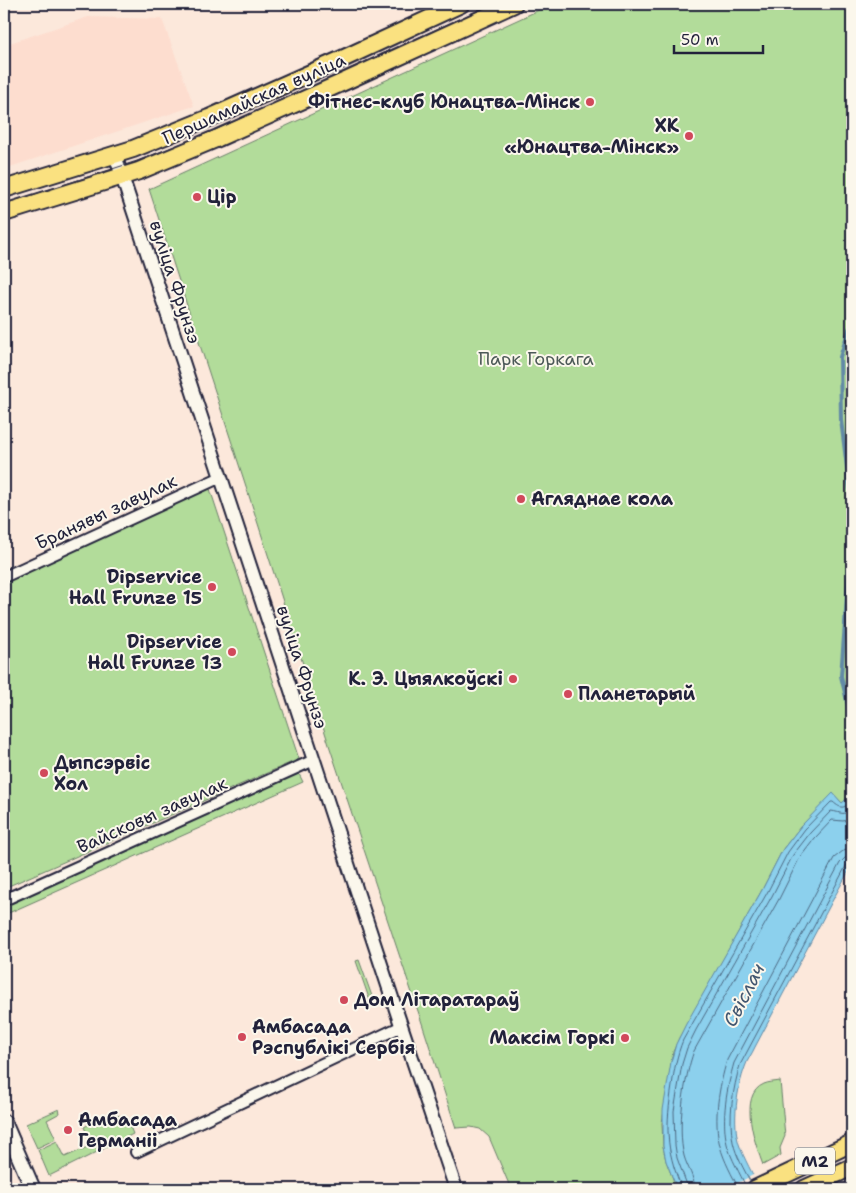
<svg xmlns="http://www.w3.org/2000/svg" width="856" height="1193" viewBox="0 0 856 1193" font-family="'Shantell Sans',sans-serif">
<rect width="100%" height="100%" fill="#fce8db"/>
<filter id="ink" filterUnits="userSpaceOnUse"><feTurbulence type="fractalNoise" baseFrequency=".02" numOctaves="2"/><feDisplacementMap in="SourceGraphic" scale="10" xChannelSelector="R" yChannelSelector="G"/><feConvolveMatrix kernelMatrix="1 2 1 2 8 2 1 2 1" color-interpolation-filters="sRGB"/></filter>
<g filter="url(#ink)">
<path fill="#fdddcf" d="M 88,17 L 162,19 L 194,106 L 4,169 L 4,45 Z"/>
<path fill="#b2dc9a" stroke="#6a7f6a" d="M 552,4 L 852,4 L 852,794 L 842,803 L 833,794 L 801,826 L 783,849 L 762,890 L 679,1038 L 673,1052 L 662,1123 L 663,1146 L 666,1161 L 677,1189 L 511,1189 L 489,1137 L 480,1129 L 471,1127 L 456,1128 L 419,1014 L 330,748 L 243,477 L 149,189 Z
M 208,483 L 299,759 L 4,888 L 4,581 Z
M 297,770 L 303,782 L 4,915 L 4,902 Z
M 359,960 L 373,999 L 370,1001 L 356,961 Z
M 780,1081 L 785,1136 L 780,1148 L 781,1155 L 763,1165 C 756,1146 737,1095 764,1084 C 768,1082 775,1082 780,1081 Z
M 59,1109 L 60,1113 L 47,1120 L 56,1139 L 37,1148 L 26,1124 Z
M 109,1114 L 126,1117 L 133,1134 L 49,1176 L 38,1150 L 57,1141 L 65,1157 L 92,1145 L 84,1127 Z"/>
<path fill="#8cd0ed" stroke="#628aa6" d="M 833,793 L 842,803 L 852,794 L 852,865 L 836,894 L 755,1047 C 752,1054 747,1060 745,1067 C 737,1088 732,1123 739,1144 C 744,1159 753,1174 760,1189 L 677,1189 L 666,1161 L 663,1146 L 663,1110 L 671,1062 L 676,1044 L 686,1024 L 762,890 L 783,849 L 801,826 Z"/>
<path fill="#fce8db" d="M 755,1174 L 762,1189 L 726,1189 Z"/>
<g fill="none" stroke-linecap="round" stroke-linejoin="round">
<path stroke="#4c6882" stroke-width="1" d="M 750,1181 C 744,1169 736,1156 733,1142 C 728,1117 733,1089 740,1065 L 846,866 L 848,863 L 852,863
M 746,1187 C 740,1173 731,1159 727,1144 C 721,1118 727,1088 734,1063 L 840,863 L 845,858 L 852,856
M 681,1189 L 681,1186 C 665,1148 666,1125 672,1086 C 674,1070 677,1055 683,1040 L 767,893 L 788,852 L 805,829 L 831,802 L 833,802 C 842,810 844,808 852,801
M 688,1189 L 687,1185 L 677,1158 L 675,1145 L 674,1111 L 682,1064 L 687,1048 L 696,1030 L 772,896 L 793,855 L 810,833 L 831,811 C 841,812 843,817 852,809
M 695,1189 C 695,1178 687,1167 684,1156 C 677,1128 684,1078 694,1051 L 779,899 L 799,859 L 815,838 L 832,820 L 843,821 L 852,819
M 739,1189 C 732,1175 724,1161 720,1146 C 713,1119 719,1087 727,1060 L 834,858 L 843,851 L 852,849"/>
<path stroke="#628aa6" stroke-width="4" d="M 852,325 L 849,329 L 840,357 L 841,420 L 852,507
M 851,718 L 841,676 L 852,531"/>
<g stroke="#22223b" stroke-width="14">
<path id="minor" d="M 4,577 L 221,477
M 4,900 L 314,760
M 136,1152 L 402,1026"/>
</g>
<g stroke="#22223b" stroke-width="16">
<path id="tertiary" d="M 115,155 L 398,1016 L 456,1189"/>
</g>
<g stroke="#22223b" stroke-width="18">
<path id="secondary" d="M 4,1122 L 33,1189"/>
</g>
<g stroke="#22223b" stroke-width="20">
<path id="primary" d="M 4,189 L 133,149 L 209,118 L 340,60 L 461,4
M 4,213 L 139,171 L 218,138 L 348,80 L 514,4
M 755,1189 L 852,1143
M 804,1189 L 852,1167"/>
</g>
<use href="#minor" stroke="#fbf7ec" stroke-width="10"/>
<use href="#tertiary" stroke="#fbf7ec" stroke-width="12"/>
<use href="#secondary" stroke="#fbf7ec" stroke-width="14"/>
<use href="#primary" stroke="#fae180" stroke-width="16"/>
<path stroke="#22223b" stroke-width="1" d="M 4,204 L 137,161 L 215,130 L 492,4"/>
</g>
</g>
<g fill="#d1495b" stroke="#fbf7ec" stroke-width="2">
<circle cx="590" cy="102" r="5"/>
<circle cx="689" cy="136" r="5"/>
<circle cx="197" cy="197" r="5"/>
<circle cx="521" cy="499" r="5"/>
<circle cx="212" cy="587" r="5"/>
<circle cx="232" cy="652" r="5"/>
<circle cx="513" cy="679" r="5"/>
<circle cx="568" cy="694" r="5"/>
<circle cx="44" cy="773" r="5"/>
<circle cx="344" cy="1000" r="5"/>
<circle cx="242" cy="1037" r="5"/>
<circle cx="625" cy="1038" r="5"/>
<circle cx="68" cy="1130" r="5"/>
</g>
<g text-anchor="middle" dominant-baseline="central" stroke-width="4" stroke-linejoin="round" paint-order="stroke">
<rect fill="#fbf7ec" stroke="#636270" stroke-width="1" x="795" y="1147.5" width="40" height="27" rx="4"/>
<g font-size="16" font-weight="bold" fill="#22223b">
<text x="815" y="1161">М2</text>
</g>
<g font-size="18" fill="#22223b" stroke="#fbf7ec">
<text transform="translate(254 99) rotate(-24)">Першамайская вуліца</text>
<text transform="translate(175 282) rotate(72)">вуліца Фрунзэ</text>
<text transform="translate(106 512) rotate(-25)">Бранявы завулак</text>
<text transform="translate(302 667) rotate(72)">вуліца Фрунзэ</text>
<text transform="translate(152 815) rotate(-24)">Вайсковы завулак</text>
</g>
<g font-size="18" font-weight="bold" fill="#22223b" stroke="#fbf7ec" text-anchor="start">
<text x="580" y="102" text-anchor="end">Фітнес-клуб Юнацтва-Мінск</text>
<text x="679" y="126" text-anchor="end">ХК<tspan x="679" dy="21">«Юнацтва-Мінск»</tspan></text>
<text x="207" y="197">Цір</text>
<text x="531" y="499">Агляднае кола</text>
<text x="202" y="577" text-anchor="end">Dipservice<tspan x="202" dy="21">Hall Frunze 15</tspan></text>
<text x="222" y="642" text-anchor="end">Dipservice<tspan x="222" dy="21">Hall Frunze 13</tspan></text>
<text x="503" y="679" text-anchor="end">К. Э. Цыялкоўскі</text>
<text x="578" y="694">Планетарый</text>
<text x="54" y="763">Дыпсэрвіс<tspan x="54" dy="21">Хол</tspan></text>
<text x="354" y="1000">Дом Літаратараў</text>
<text x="252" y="1027">Амбасада<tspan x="252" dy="21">Рэспублікі Сербія</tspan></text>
<text x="615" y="1038" text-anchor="end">Максім Горкі</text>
<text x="78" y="1120">Амбасада<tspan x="78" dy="21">Германіі</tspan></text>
</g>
<g font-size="18" fill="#4d5a58" stroke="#fbf7ec">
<text x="536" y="359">Парк Горкага</text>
</g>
<g font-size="19" font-style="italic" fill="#425670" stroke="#fbf7ec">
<text transform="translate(744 995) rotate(-63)">Свіслач</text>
</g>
</g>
<rect width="856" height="1193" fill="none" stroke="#fbf7ec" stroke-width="20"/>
<rect x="10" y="10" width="836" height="1173" fill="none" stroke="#22223b" stroke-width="2" filter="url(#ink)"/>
<path d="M674 45v8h89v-8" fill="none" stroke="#22223b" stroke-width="2.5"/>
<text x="681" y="45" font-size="15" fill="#22223b" stroke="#fbf7ec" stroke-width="4" paint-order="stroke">50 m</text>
</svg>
